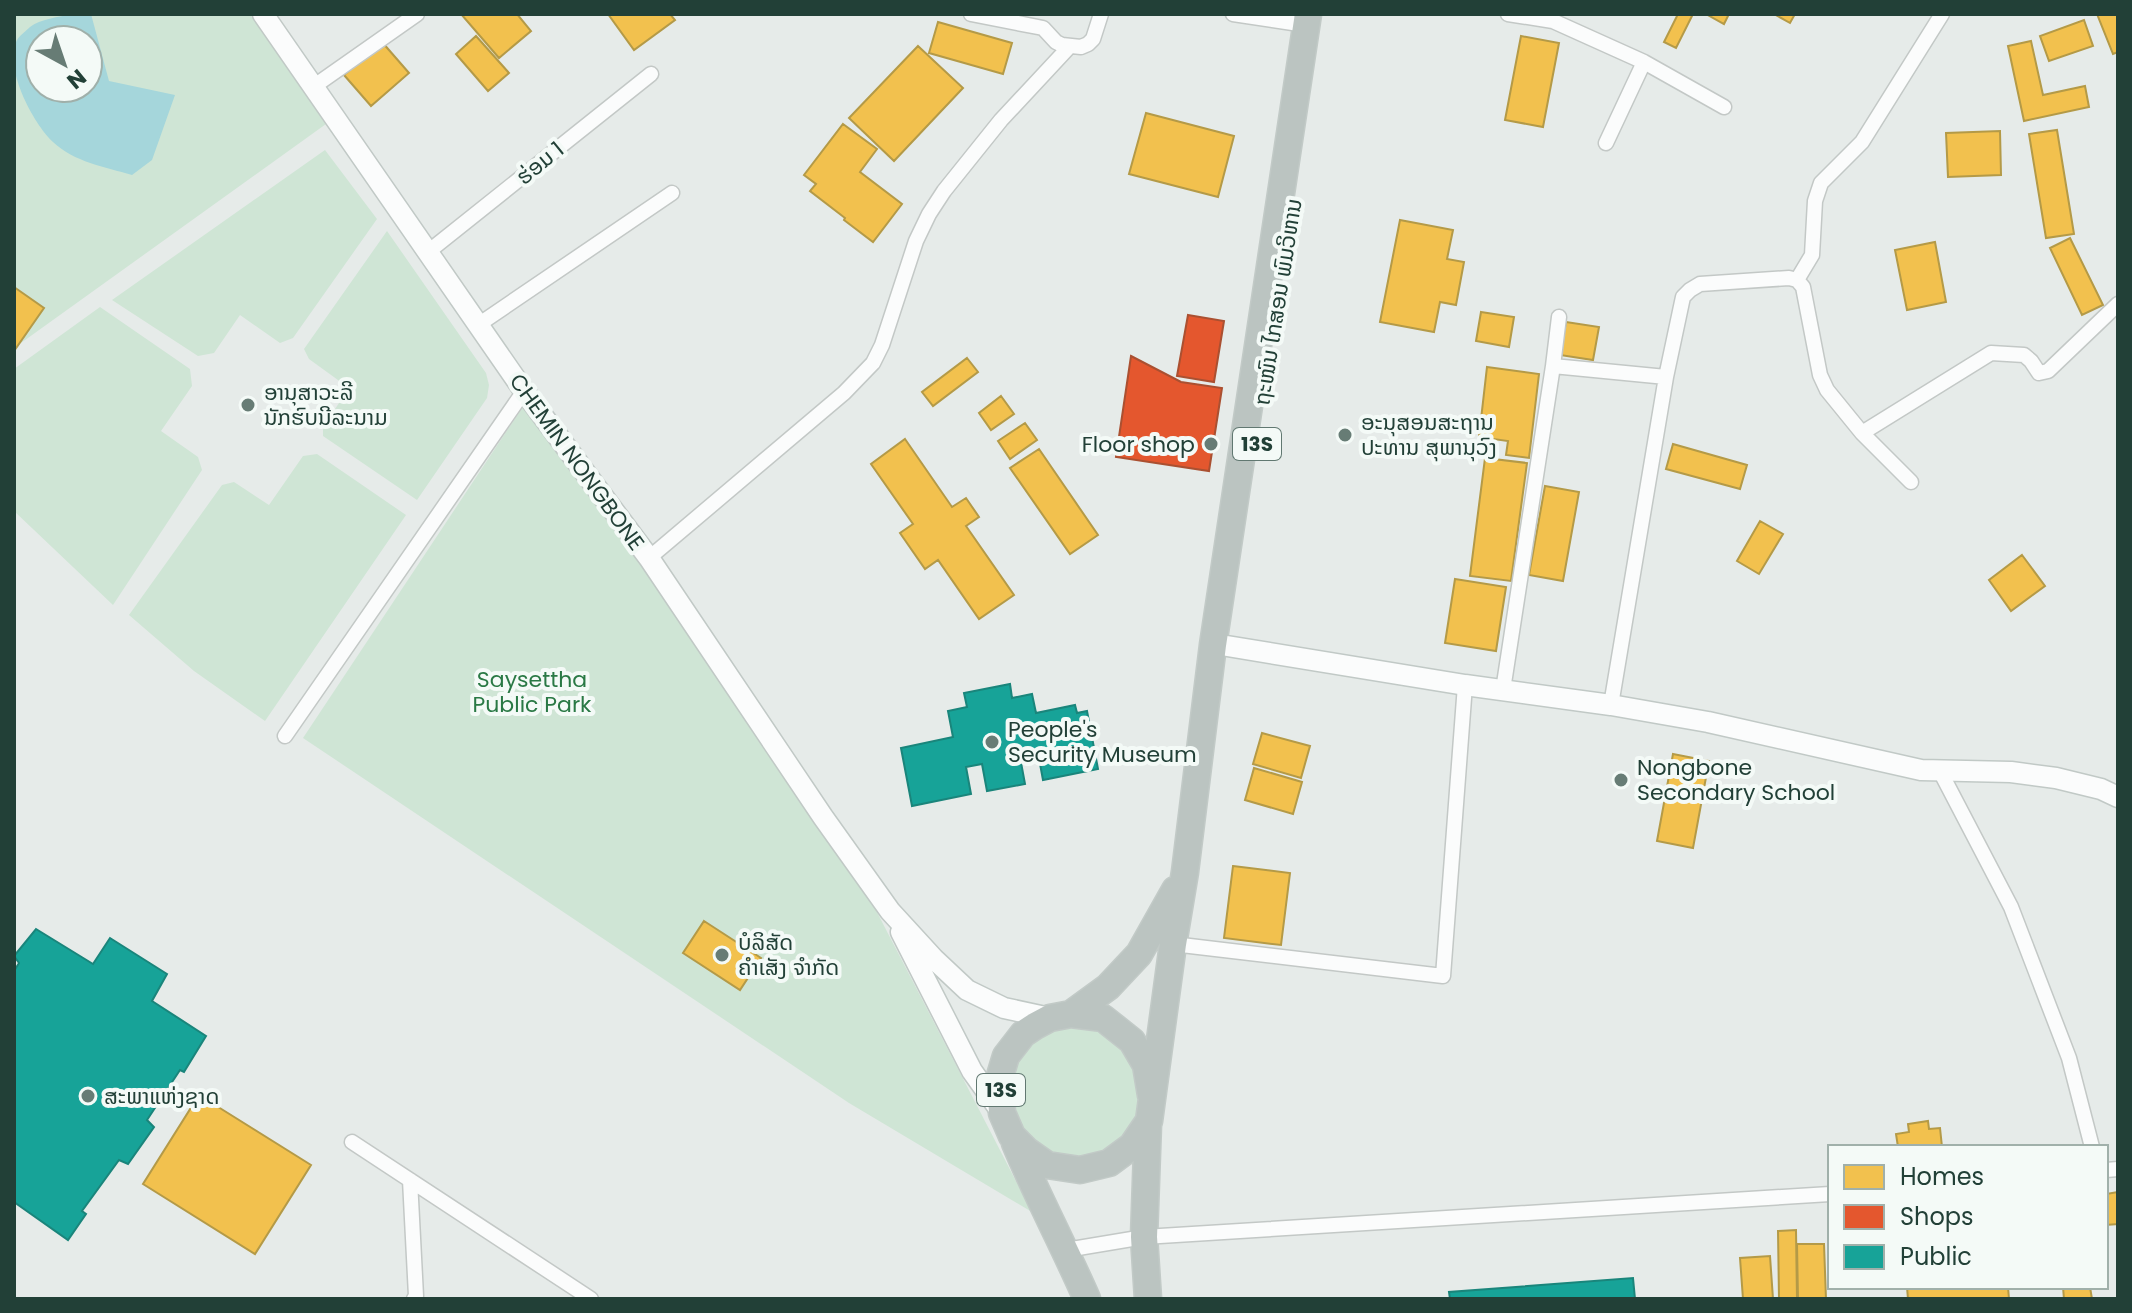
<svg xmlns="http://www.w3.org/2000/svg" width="2132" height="1313" viewBox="0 0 2132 1313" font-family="Poppins,'Noto Sans Lao',sans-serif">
<rect width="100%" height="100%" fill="#e6ebe9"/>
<path fill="#cfe5d5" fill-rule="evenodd" d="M 14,14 L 250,14 L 326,124 L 14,348 ZM 40,40 L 88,40 L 88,88 L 40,88 Z
M 325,150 L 377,219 L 293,338 L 280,343 L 240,315 L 214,353 L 198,356 L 112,300 Z
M 387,231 L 486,373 L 489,385 L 487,398 L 417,500 L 323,436 L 323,427 L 349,388 L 309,359 L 304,349 Z
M 100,307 L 190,369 L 192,386 L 161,431 L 198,457 L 202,470 L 113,605 L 14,511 L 14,369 Z
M 524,405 L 646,568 L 865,889 L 1032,1212 L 849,1103 L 303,738 Z
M 317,454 L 406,515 L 265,721 L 194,671 L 129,615 L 222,485 L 234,482 L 269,505 L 303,456 Z
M 1050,1022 L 1098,1022 L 1140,1065 L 1144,1119 L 1108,1158 L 1046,1160 L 1020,1138 L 1005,1073 Z"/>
<path fill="#a5d6db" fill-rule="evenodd" d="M 72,14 L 91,14 L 109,81 L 175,95 L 152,160 L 132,175 C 105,167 74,162 53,142 C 33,123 3,67 17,40 C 19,36 27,30 30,27 C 40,19 59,17 72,14 ZM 40,40 L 88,40 L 88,88 L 40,88 Z"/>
<path fill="#f2c14e" stroke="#b49a47" stroke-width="2" d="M 461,14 L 517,14 L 531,31 L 499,58 Z
M 608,14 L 670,14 L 675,20 L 634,50 Z
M 1678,14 L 1693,14 L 1676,48 L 1664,42 Z
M 1706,14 L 1729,14 L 1724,24 Z
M 1774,14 L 1795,14 L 1790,23 Z
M 2097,14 L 2118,14 L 2118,52 L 2113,54 Z
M 2084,20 L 2093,46 L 2049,61 L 2040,36 Z
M 938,22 L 1012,43 L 1003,74 L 929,53 Z
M 476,36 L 509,73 L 488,91 L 456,54 Z
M 1521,36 L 1559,43 L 1543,127 L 1505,120 Z
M 2031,41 L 2043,95 L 2085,86 L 2089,107 L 2024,121 L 2008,46 Z
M 382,42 L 409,73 L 371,106 L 344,75 Z
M 918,46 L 963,88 L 894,161 L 849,118 Z
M 1146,113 L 1234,136 L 1218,197 L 1129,174 Z
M 843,124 L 877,149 L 860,172 L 902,204 L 873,242 L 844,220 L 845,218 L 810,191 L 816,184 L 804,175 Z
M 2057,130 L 2074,234 L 2046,238 L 2029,134 Z
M 2000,131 L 2001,175 L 1948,177 L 1946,133 Z
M 1400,220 L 1453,230 L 1447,259 L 1464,262 L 1456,305 L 1440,302 L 1434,332 L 1380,322 Z
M 2070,238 L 2103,305 L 2082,315 L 2050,248 Z
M 1935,242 L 1946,302 L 1907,310 L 1895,250 Z
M 14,287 L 44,308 L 14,351 Z
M 1481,312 L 1514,317 L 1509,347 L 1476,341 Z
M 1566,322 L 1599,327 L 1593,360 L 1560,355 Z
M 967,358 L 978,372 L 933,406 L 922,392 Z
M 1487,367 L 1539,374 L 1529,458 L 1506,455 L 1508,441 L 1479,437 Z
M 1001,396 L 1014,414 L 991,430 L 979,413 Z
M 1025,423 L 1037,440 L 1010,459 L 998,441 Z
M 905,439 L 952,507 L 966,498 L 979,517 L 966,526 L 1014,595 L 979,619 L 938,560 L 925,569 L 900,533 L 913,524 L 871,464 Z
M 1673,444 L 1747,465 L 1740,489 L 1666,469 Z
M 1039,449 L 1098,535 L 1070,554 L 1010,468 Z
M 1485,458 L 1527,463 L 1511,581 L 1470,576 Z
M 1545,486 L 1579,492 L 1563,581 L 1529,575 Z
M 1760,521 L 1783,534 L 1759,574 L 1737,561 Z
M 2022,555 L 2045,586 L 2011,611 L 1989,580 Z
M 1455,579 L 1506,587 L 1496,651 L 1445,643 Z
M 1262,733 L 1310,746 L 1301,778 L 1253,764 Z
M 1673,754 L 1709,761 L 1693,848 L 1657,841 Z
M 1254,768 L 1302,782 L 1293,814 L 1245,800 Z
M 1233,866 L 1290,873 L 1281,945 L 1224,938 Z
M 704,921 L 761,958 L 740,990 L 683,953 Z
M 199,1095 L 311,1165 L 255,1254 L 143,1184 Z
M 1928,1121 L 1929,1129 L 1940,1128 L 1942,1147 L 1898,1147 L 1896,1134 L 1909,1132 L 1908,1124 Z
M 2118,1192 L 2118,1224 L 2106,1225 L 2106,1194 Z
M 1796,1230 L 1797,1299 L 1779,1299 L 1778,1231 Z
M 1797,1244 L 1824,1244 L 1826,1299 L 1798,1299 Z
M 1770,1256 L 1773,1299 L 1743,1299 L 1740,1258 Z
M 1907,1287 L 2008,1287 L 2009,1299 L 1908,1299 Z
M 2063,1287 L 2090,1287 L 2092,1299 L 2064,1299 Z"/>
<path fill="#e4572e" stroke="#aa5031" stroke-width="2" d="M 1188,315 L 1224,321 L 1214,382 L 1177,376 Z
M 1131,356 L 1181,382 L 1222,388 L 1209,471 L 1116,457 Z"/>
<path fill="#17a398" stroke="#1a857b" stroke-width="2" d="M 1010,684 L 1012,698 L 1032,694 L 1036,713 L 1075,705 L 1077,713 L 1087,711 L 1098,769 L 1043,780 L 1038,753 L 1020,757 L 1025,784 L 987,791 L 982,764 L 966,767 L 971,794 L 912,806 L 901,748 L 953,737 L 948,711 L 967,707 L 964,693 Z
M 36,929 L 93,964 L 110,938 L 167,974 L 152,1001 L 206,1036 L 184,1072 L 180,1070 L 147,1120 L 154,1127 L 128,1164 L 119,1160 L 82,1211 L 86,1214 L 68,1240 L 14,1202 L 14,971 L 19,963 L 14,956 Z
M 1633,1278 L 1635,1299 L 1450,1299 L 1449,1292 Z"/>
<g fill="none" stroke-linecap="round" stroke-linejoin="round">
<g stroke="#c3c8c6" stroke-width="17">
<path id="street" d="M 971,14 L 1043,28 L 1056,42 L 1062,45 L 1081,47 L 1088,44 L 1093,39 L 1101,14
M 1233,14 L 1306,25
M 1508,14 L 1553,21 L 1644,62 L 1724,107
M 313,87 L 417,14
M 1606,143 L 1644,62
M 428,252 L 651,74
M 1797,280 L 1812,255 L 1815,201 L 1821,183 L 1862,142 L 1942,14
M 478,325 L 672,193
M 1553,366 L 1666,377
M 1862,433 L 1991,353 L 2024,355 L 2031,361 L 2039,373 L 2048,371 L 2118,304
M 649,558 L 844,393 L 873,363 L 882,345 L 916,241 L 929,214 L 944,191 L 1001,120 L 1070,46
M 1503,690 L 1553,366 L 1559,317
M 1611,705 L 1666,377 L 1683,297 L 1690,290 L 1700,284 L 1789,278 L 1797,280 L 1803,287 L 1820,375 L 1827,390 L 1862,433 L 1911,482
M 285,736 L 524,391
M 1940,771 L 2011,907 L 2069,1058 L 2092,1147
M 1173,944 L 1443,976 L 1465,685
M 352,1142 L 591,1299
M 2106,1170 L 2118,1169
M 410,1180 L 416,1296 L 414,1299
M 1066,1250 L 1144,1237 L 1830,1194"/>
</g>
<g stroke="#c1c9c6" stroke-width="23">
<path id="secondary" d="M 263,14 L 524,391 L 649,558 L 823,817 L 890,911 L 934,959 L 967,990 L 1004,1008 L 1050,1018
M 1227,646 L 1465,685 L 1611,705 L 1708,722 L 1921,770 L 2011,772 L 2056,778 L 2101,789 L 2118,797
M 901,932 L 972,1071 L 1002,1113"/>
</g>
<g stroke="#c2cac7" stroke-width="29">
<path id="highway" d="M 1071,1014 L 1108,987 L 1139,954 L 1175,890
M 1151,1095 L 1146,1065 L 1132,1041 L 1103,1018 L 1071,1014 L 1050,1018 L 1035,1026 L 1023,1034 L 1006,1056 L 1000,1076 L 1002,1113 L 1012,1136 L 1027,1151 L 1047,1165 L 1080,1170 L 1109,1163 L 1132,1146 L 1149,1121 L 1173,944 L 1185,872 L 1213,645 L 1308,14
M 1015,1143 C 1037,1196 1064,1246 1087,1299
M 1148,1299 L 1144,1237 L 1148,1123"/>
</g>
<use href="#street" stroke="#fbfcfc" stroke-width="14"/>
<use href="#secondary" stroke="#fbfcfc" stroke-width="20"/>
<use href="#highway" stroke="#bbc4c1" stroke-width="26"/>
</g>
<g fill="#677c75" stroke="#f4faf7" stroke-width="3">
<circle cx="248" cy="405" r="8"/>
<circle cx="1345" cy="435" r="8"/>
<circle cx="1211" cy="444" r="8"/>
<circle cx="992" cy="742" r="8"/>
<circle cx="1621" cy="780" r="8"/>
<circle cx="722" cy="955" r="8"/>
<circle cx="88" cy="1096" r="8"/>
</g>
<g text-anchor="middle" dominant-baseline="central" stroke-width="8" stroke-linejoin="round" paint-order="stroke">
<g fill="#f4faf7" stroke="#617871" stroke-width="2">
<rect x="1233" y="428" width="48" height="32" rx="6"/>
<rect x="977" y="1074" width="48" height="32" rx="6"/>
</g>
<g font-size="20" font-weight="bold" fill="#224037">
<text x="1257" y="444">13S</text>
<text x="1001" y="1090">13S</text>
</g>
<g font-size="22" fill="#224037" stroke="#f4faf7">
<text transform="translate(540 163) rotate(-39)">ຮ່ອມ 1</text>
<text transform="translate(1278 302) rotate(-81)">ຖະໜົນ ໄກສອນ ພົມວິຫານ</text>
<text transform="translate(577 462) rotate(54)">CHEMIN NONGBONE</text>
</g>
<g font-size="22" fill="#224037" stroke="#f4faf7" text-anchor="start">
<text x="264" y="392">ອານຸສາວະລີ<tspan x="264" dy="25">ນັກຮົບນີລະນາມ</tspan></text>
<text x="1361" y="422">ອະນຸສອນສະຖານ<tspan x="1361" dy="25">ປະທານ ສຸພານຸວົງ</tspan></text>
<text x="1195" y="444" text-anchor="end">Floor shop</text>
<text x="1008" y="729">People's<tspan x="1008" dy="25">Security Museum</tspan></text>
<text x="1637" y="767">Nongbone<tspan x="1637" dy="25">Secondary School</tspan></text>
<text x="738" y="942">ບໍລິສັດ<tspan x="738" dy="25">ຄຳເສັງ ຈຳກັດ</tspan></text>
<text x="104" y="1096">ສະພາແຫ່ງຊາດ</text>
</g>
<g font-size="22" fill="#2a7945" stroke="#f4faf7">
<text x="532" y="679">Saysettha<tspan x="532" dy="25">Public Park</tspan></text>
</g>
</g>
<rect width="2132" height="1313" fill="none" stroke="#224037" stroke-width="32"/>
<rect x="1828" y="1145" width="280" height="144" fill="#f4faf7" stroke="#a0b0aa" stroke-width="2"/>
<rect x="1844" y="1165" width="40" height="24" fill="#f2c14e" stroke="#a0b0aa" stroke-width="2"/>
<text x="1900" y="1185" font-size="24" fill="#224037">Homes</text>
<rect x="1844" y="1205" width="40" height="24" fill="#e4572e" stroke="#a0b0aa" stroke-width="2"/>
<text x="1900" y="1225" font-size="24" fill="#224037">Shops</text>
<rect x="1844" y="1245" width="40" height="24" fill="#17a398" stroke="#a0b0aa" stroke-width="2"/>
<text x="1900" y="1265" font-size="24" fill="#224037">Public</text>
<g transform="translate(64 64) rotate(140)"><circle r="38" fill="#f4faf7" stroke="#a0b0aa" stroke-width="2"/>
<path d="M0-6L14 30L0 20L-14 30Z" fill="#677c75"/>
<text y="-12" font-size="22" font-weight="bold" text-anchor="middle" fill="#224037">N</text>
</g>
</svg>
